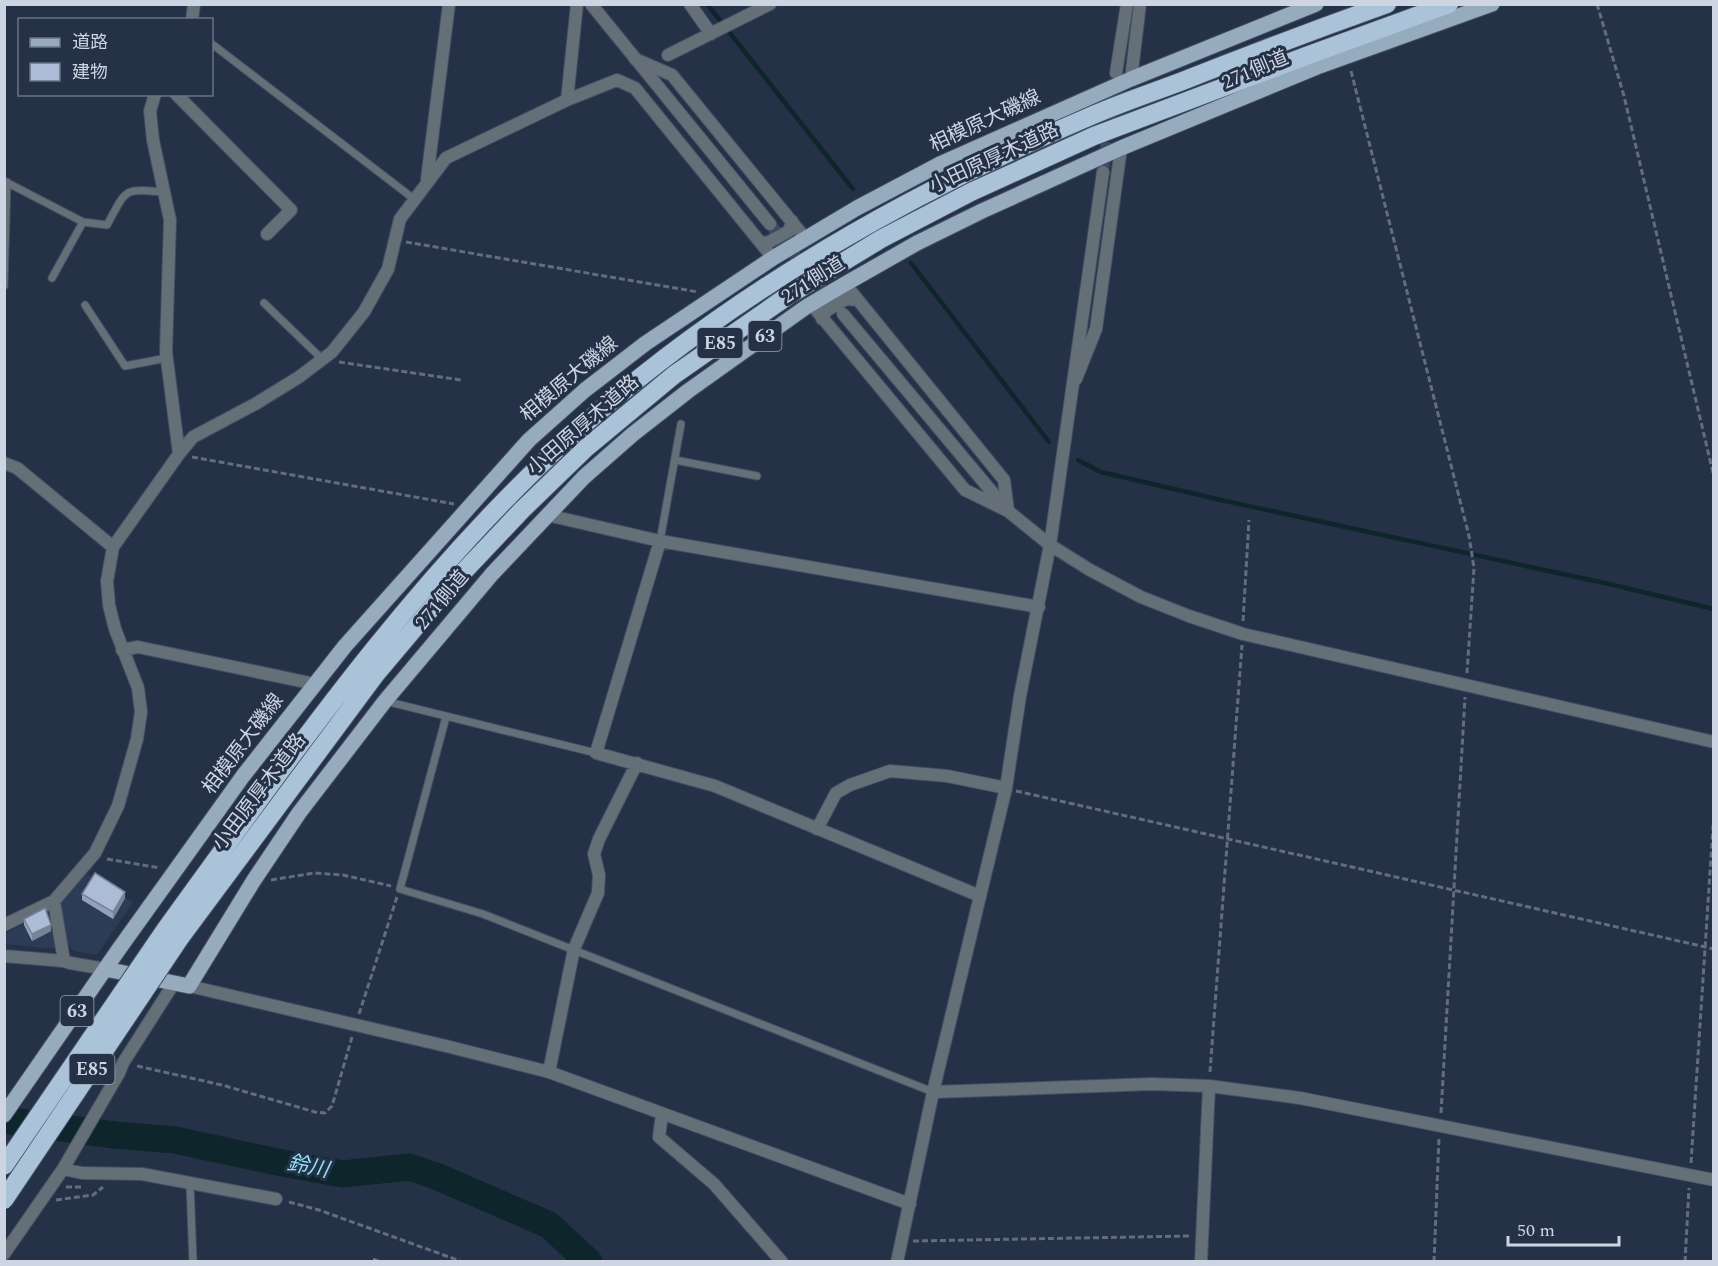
<svg xmlns="http://www.w3.org/2000/svg" width="1718" height="1266" viewBox="0 0 1718 1266" font-family="Spectral,'Noto Sans JP',serif">
<rect width="100%" height="100%" fill="#253147"/>
<path fill="#2c3b56" d="M 84,872 L 133,902 L 97,955 L 73,951 L 68,944 L 60,902 Z
M 49,911 L 58,937 L 54,949 L 5,944 L 4,934 Z"/>
<g fill="none" stroke-linecap="round" stroke-linejoin="round">
<path stroke="#0d252b" stroke-width="4.5" d="M 707,4 L 853,189
M 911,263 L 1049,442
M 1078,460 L 1101,472 L 1221,500 L 1609,584 L 1714,609"/>
<path stroke="#0d252b" stroke-width="27" d="M 4,1120 L 114,1135 L 175,1140 L 277,1162 L 343,1174 L 409,1167 L 436,1176 L 549,1225 L 589,1262"/>
<path stroke="#3e4a5e" stroke-width="12" stroke-dasharray="12 6" stroke-linecap="butt" d="M 1103,172 L 1115,80
M 770,224 L 832,302"/>
<g stroke="#434f63" stroke-width="9">
<path id="service" d="M 212,44 L 414,199
M 4,181 L 83,222 L 107,225 C 127,189 122,188 164,192
M 52,278 L 83,222
M 4,286 L 7,182
M 264,303 L 322,359
M 85,305 L 125,366 L 167,358
M 675,460 L 757,476
M 660,541 L 681,424
M 385,701 L 596,753
M 446,717 L 400,889 L 483,914 L 933,1092
M 190,1184 L 193,1262"/>
</g>
<g stroke="#434f63" stroke-width="14">
<path id="minor" d="M 690,4 L 711,34
M 192,20 L 194,4
M 668,55 L 770,4
M 635,59 L 672,75 L 805,238
M 1131,79 L 1140,4
M 155,94 L 150,111 L 153,140 L 170,220 L 166,352 L 179,454
M 176,94 L 291,210 L 267,234
M 567,100 L 577,4
M 427,179 L 449,4
M 762,243 L 769,242 L 789,231 L 792,221
M 845,284 L 1004,480 L 1008,511
M 811,304 L 965,490 L 1008,511
M 822,319 L 826,311 L 846,299 L 858,300
M 1076,379 L 1096,329 L 1121,148
M 4,463 L 17,468 L 113,547
M 547,515 L 660,541 L 1039,607
M 660,541 L 596,753 L 715,786 L 980,896
M 122,650 L 138,647 L 315,684
M 817,829 L 836,793 L 850,785 L 890,771 L 947,776 L 1006,788
M 54,901 L 64,961
M 4,925 L 54,901 L 95,853 L 118,806 L 137,739 L 141,712 L 138,688 L 115,629 L 109,605 L 107,581 L 113,547 L 179,454 L 193,437 L 257,403 L 299,377 L 332,352 L 364,312 L 388,269 L 400,219 L 446,158 L 567,100 L 617,80 L 635,88 L 773,258
M 549,1072 L 574,949 L 598,893 L 599,875 L 594,854 L 599,839 L 637,763
M 933,1092 L 1152,1084 L 1209,1086 L 1300,1098 L 1714,1180
M 662,1114 L 659,1137 L 714,1184 L 782,1262
M 63,1169 L 82,1173 L 142,1174 L 276,1199
M 4,1254 L 63,1169 L 119,1073 L 123,1063 L 174,983
M 1201,1262 L 1209,1086"/>
</g>
<g stroke="#434f63" stroke-width="14">
<path id="tertiary" d="M 591,4 L 770,224
M 1116,73 L 1127,4
M 843,314 L 1008,511 L 1050,545 L 1090,570 L 1141,597 L 1189,616 L 1243,634 L 1714,742
M 4,956 L 64,961 L 70,963 L 105,969
M 189,986 L 446,1046 L 549,1072 L 910,1204
M 897,1262 L 933,1092 L 1006,788 L 1020,696 L 1050,545 L 1103,172"/>
</g>
<g stroke="#434f63" stroke-width="17">
<path id="primary" d="M 105,969 L 189,986 L 254,880 L 299,813 L 385,701 L 492,574 L 584,477 L 633,434 L 688,391 L 806,307 L 845,284 L 917,243 L 982,211 L 1121,148 L 1317,67 L 1492,4
M 4,1115 L 119,949 L 243,776 L 345,646 L 529,440 L 585,390 L 646,343 L 773,258 L 857,208 L 942,163 L 1131,79 L 1316,4"/>
</g>
<g stroke="#434f63" stroke-width="20">
<path id="motorway" d="M 165,930 C 289,759 412,581 570,437 C 720,301 898,198 1084,119 C 1115,105 1148,94 1180,82 C 1248,55 1317,29 1387,4
M 180,938 L 376,674 L 451,585 L 522,510 L 586,448 L 674,375 L 789,295 L 881,239 L 971,192 L 1094,136 L 1306,56 L 1449,4"/>
</g>
<path stroke="#626d80" stroke-width="3" stroke-dasharray="6 3" stroke-linecap="butt" d="M 1597,4 L 1624,96 L 1714,477
M 1351,71 L 1469,536 L 1474,568 L 1467,673
M 406,242 L 698,292
M 339,362 L 461,380
M 192,457 L 454,504
M 1243,621 L 1249,520
M 1016,791 L 1714,949
M 107,859 L 160,868
M 271,880 L 314,873 L 343,875 L 391,886
M 359,1014 L 397,897
M 137,1066 L 222,1085 L 315,1112 L 325,1113 L 332,1106 L 352,1037
M 1210,1072 L 1242,645
M 1441,1113 L 1465,697
M 1691,1163 L 1714,811
M 66,1187 L 81,1187
M 56,1200 L 93,1195 L 103,1187
M 289,1202 L 319,1210 L 463,1262
M 913,1241 L 1189,1236
M 1434,1262 L 1439,1137
M 1685,1262 L 1689,1188"/>
<use href="#service" stroke="#656f78" stroke-width="7"/>
<use href="#minor" stroke="#656f78" stroke-width="12"/>
<use href="#tertiary" stroke="#656f78" stroke-width="12"/>
<use href="#primary" stroke="#97abbe" stroke-width="15"/>
<use href="#motorway" stroke="#aac3d9" stroke-width="18"/>
<g stroke="#434f63" stroke-width="20" stroke-linecap="butt">
<path id="motorway-bridge" d="M 4,1166 L 165,930
M 4,1200 L 180,938"/>
</g>
<use href="#motorway-bridge" stroke="#aac3d9" stroke-width="18"/>
</g>
<path fill="#94a1b8" d="M 82,894 L 125,898 L 113,919 L 82,900 Z
M 24,919 L 51,931 L 32,941 L 24,925 Z"/>
<path fill="#788396" d="M 125,892 L 125,898 L 113,919 L 113,912 Z
M 51,925 L 51,931 L 32,941 L 32,934 Z"/>
<path fill="#acbbd6" stroke="#788396" stroke-width="1.5" d="M 95,873 L 125,892 L 113,912 L 82,894 Z
M 45,908 L 51,925 L 32,934 L 24,919 Z
M 374,1259 L 383,1262 L 373,1262 Z"/>
<g text-anchor="middle" dominant-baseline="central" stroke-width="6" stroke-linejoin="round" paint-order="stroke">
<g fill="#253147" stroke="#9ba4b4" stroke-width="1.5">
<rect x="748.5" y="321" width="33" height="30" rx="4.5"/>
<rect x="697.5" y="328" width="45" height="30" rx="4.5"/>
<rect x="60.5" y="996" width="33" height="30" rx="4.5"/>
<rect x="69.5" y="1054" width="45" height="30" rx="4.5"/>
</g>
<g font-size="18" font-weight="bold" fill="#cdd5e3">
<text x="765" y="336">63</text>
<text x="720" y="343">E85</text>
<text x="77" y="1011">63</text>
<text x="92" y="1069">E85</text>
</g>
<g font-size="20" fill="#cdd5e3" stroke="#253147">
<text transform="translate(1255 70) rotate(-23)">271側道</text>
<text transform="translate(985 121) rotate(-25)">相模原大磯線</text>
<text transform="translate(994 158) rotate(-25)">小田原厚木道路</text>
<text transform="translate(813 280) rotate(-32)">271側道</text>
<text transform="translate(569 379) rotate(-40)">相模原大磯線</text>
<text transform="translate(583 425) rotate(-41)">小田原厚木道路</text>
<text transform="translate(442 600) rotate(-50)">271側道</text>
<text transform="translate(243 744) rotate(-53)">相模原大磯線</text>
<text transform="translate(259 792) rotate(-53)">小田原厚木道路</text>
</g>
<g font-size="21" font-style="italic" fill="#8ee3f8" stroke="#253147">
<text transform="translate(308 1167) rotate(11)">鈴川</text>
</g>
</g>
<rect width="1718" height="1266" fill="none" stroke="#cdd5e3" stroke-width="12"/>
<rect x="18" y="18" width="195" height="78" fill="#253147" stroke="#687385" stroke-width="1.5"/>
<rect x="30" y="38" width="30" height="9" fill="#97abbe" stroke="#687385" stroke-width="1.5"/>
<text x="72" y="48" font-size="18" fill="#cdd5e3">道路</text>
<rect x="30" y="63" width="30" height="18" fill="#acbbd6" stroke="#687385" stroke-width="1.5"/>
<text x="72" y="78" font-size="18" fill="#cdd5e3">建物</text>
<path d="M1508 1236v9h111v-9" fill="none" stroke="#cdd5e3" stroke-width="3"/>
<text x="1517" y="1236" font-size="18" fill="#cdd5e3" stroke="#253147" stroke-width="4.5" paint-order="stroke">50 m</text>
</svg>
